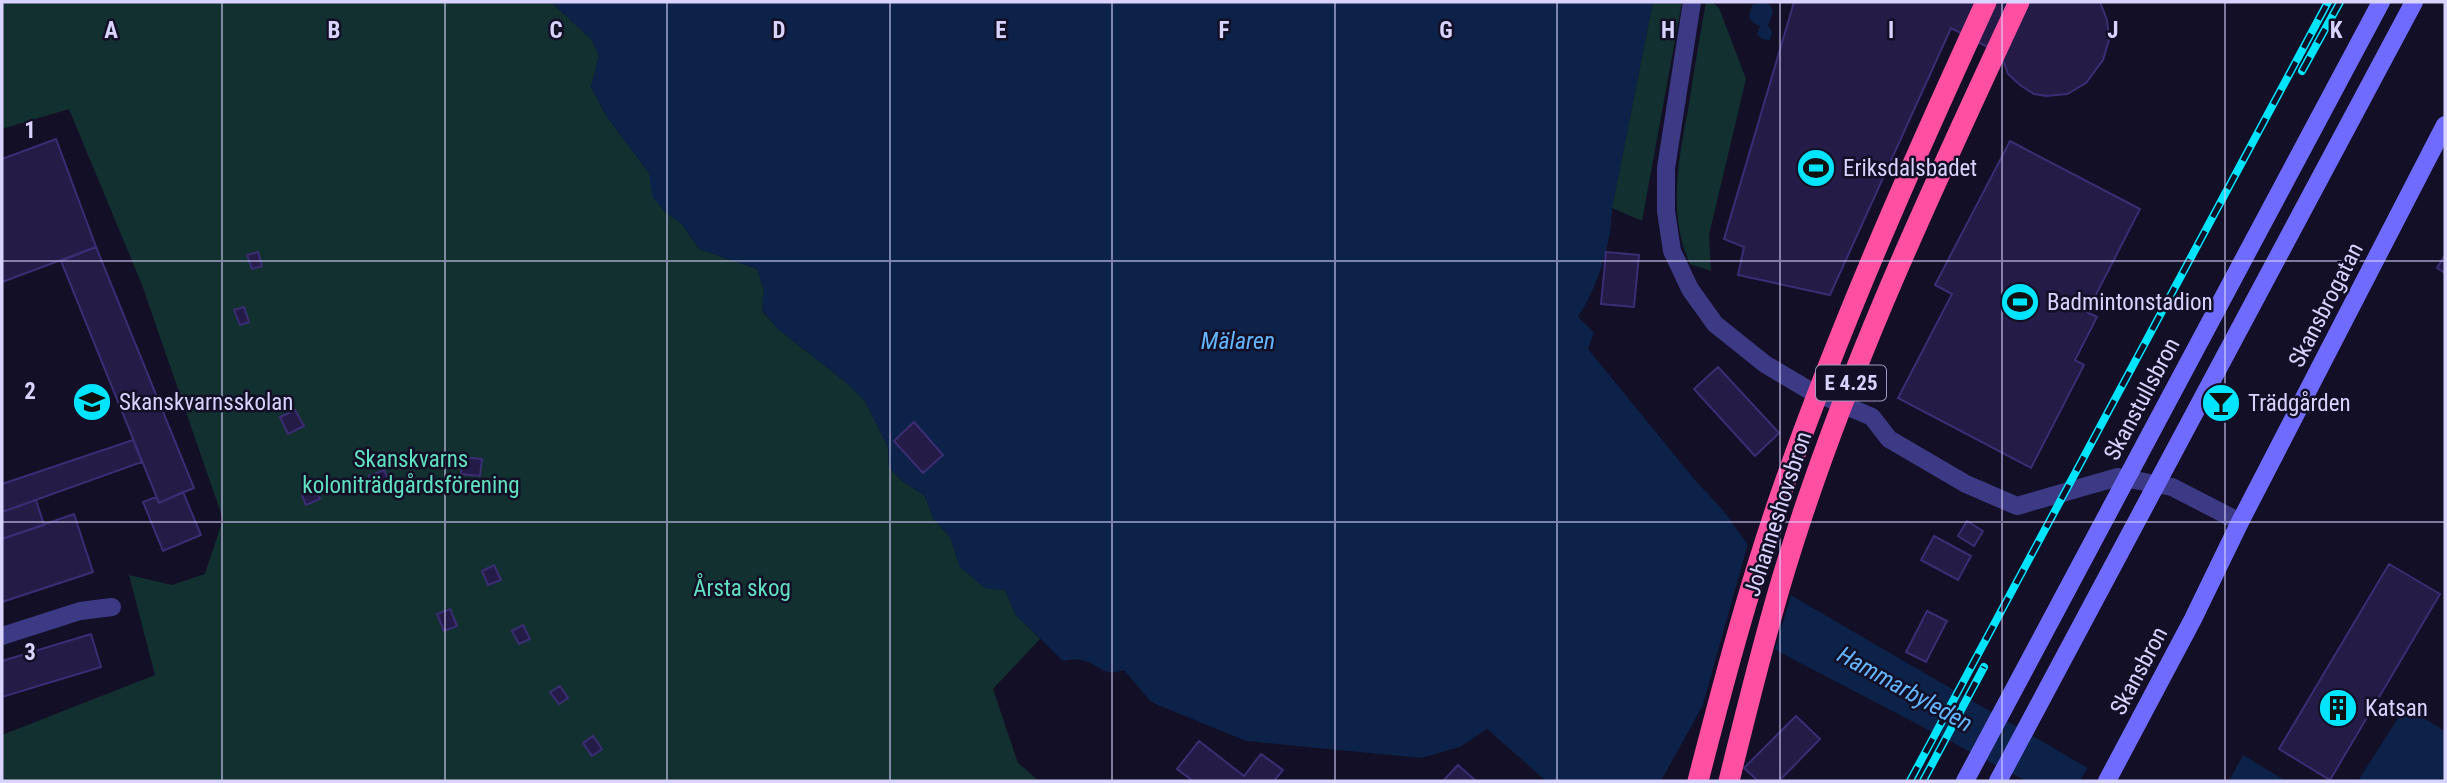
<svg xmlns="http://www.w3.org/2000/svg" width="2447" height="783" viewBox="0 0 2447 783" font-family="'Roboto Condensed',sans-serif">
<rect width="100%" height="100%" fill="#130f26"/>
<path fill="#12302f" d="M 2,2 L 551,2 L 592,40 L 599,56 L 591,87 L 607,117 L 649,173 L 665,212 L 682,224 L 699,249 L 757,269 L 764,289 L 762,311 L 779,330 L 847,383 L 865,401 L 888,447 L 889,467 L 902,481 L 925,496 L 933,518 L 950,537 L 960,567 L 985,588 L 1005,590 L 1015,614 L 1040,639 L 993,689 L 1018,763 L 1039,781 L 4,781 L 2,735 L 155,675 L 129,575 L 172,585 L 205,574 L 223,519 L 142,285 L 69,109 L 2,129 Z
M 1653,2 L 1682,2 L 1642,221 L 1612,208 Z
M 1706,2 L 1712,2 L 1719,8 L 1746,79 L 1709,235 L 1711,271 L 1690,264 C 1667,213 1679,157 1689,104 C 1694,70 1700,36 1706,2 Z"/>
<path fill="#0c2248" d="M 551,2 L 1653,2 L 1612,208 C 1612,243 1597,288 1578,317 L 1594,332 L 1588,349 L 1694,479 L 1722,509 L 1749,546 L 1744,568 L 2110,781 L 2026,781 L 1730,626 L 1703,705 L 1661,781 L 1546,781 L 1487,729 L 1460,747 L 1421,758 L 1246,741 L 1151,702 L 1124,670 C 1101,678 1100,663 1081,660 C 1075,659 1068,660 1063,661 L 1015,614 L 1005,590 L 985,588 L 960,567 L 950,537 L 933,518 L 925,496 L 902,481 L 889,467 L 888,447 L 865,401 L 847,383 L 779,330 L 762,310 L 764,289 L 757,269 L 699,249 L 682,224 L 665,212 L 652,196 L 649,173 L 607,117 L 591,87 L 599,56 L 592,40 Z
M 1765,2 L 1771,6 L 1773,13 L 1768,25 L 1772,32 L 1770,40 L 1762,39 L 1757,34 L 1760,26 L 1753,23 L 1749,17 L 1752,5 Z
M 2405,707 L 2445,731 L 2445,781 L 2358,781 Z
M 2243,755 L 2286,781 L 2229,781 Z"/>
<path fill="#130f26" d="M 1749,540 L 1753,547 L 1748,566 L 1792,592 L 1774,653 L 1731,630 L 1707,706 L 1698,722 Z
M 2089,765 L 2112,778 L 2113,781 L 2080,781 Z"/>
<path fill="#241b47" stroke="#3b2d73" stroke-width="2" d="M 1794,2 L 2100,2 L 2107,20 L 2109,40 L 2103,60 L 2086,83 L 2067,94 L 2046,96 L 2034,94 L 2020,85 L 2008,74 L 2001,54 L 1951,28 L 1830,295 L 1738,275 L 1744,247 L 1724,239 Z
M 56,139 L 96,247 L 2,282 L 2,159 Z
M 2010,141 L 2140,209 L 2087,312 L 2097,317 L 2075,360 L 2084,365 L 2031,468 L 1898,398 L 1952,294 L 1935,285 Z
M 96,247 L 194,488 L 159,503 L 61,261 Z
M 258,252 L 262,266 L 252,269 L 247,255 Z
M 1606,252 L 1639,255 L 1634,307 L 1601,304 Z
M 2445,255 L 2445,273 L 2437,268 Z
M 244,307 L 249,322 L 240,325 L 234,310 Z
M 1718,367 L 1779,433 L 1755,456 L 1694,389 Z
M 295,410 L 304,426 L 288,434 L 280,417 Z
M 914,422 L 943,455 L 923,473 L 894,441 Z
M 133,440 L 142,462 L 2,512 L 2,484 Z
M 462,457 L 482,459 L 480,476 L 461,474 Z
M 384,470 L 389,481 L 374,488 L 369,476 Z
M 316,489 L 320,499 L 306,505 L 302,495 Z
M 183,492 L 201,535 L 163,551 L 143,502 L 156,497 L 159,503 Z
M 36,500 L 44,525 L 2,539 L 2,512 Z
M 74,514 L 93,572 L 2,602 L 2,539 Z
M 1967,521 L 1983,531 L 1974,546 L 1958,536 Z
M 1934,536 L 1971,556 L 1958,580 L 1921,560 Z
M 2389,564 L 2440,594 L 2330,780 L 2279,749 Z
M 494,565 L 501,580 L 488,585 L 482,571 Z
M 450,609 L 457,626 L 444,631 L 437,614 Z
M 1927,611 L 1947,621 L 1926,662 L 1906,652 Z
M 523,625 L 530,639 L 519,644 L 512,631 Z
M 91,634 L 101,667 L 2,697 L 2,661 Z
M 560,686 L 568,698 L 559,704 L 550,692 Z
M 1796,716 L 1820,739 L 1779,781 L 1758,781 L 1744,768 Z
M 593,736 L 602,749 L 592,756 L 583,743 Z
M 1199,741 L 1244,776 L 1261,754 L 1283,770 L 1274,781 L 1193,781 L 1177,769 Z
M 1458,765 L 1476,781 L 1443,781 Z"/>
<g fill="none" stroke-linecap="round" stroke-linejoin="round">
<path stroke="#3d3a85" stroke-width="18" d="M 1692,2 L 1666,168 L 1666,211 L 1672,251 L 1690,289 L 1715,324 L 1765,364 L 1807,389 L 1872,417 L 1889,439 L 1966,484 L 2017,506 L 2118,477 L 2172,487 L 2240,522
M 2,636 L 80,611 L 112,607"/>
<path stroke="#6f6bff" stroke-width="18" d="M 1965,781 L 2381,2
M 1998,781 L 2414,2
M 2107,781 L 2193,619 L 2240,522 L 2445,125"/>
<path stroke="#ff4fa3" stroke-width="21" d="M 1698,781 C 1723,684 1749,586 1782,491 C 1840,325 1913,161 1986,2
M 1729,781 C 1745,716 1761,651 1780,586 C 1839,386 1931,191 2019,2"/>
<g stroke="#00e5ff" stroke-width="8">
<path id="rail" d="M 2302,71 L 2340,2
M 1910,781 L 2328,2
M 1923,781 L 1984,667"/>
</g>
<use href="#rail" stroke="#130f26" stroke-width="5" stroke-dasharray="16" stroke-linecap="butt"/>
</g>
<path fill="none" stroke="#d9d4ff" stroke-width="2" stroke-opacity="0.55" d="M 222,2 L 222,781M 445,2 L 445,781M 667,2 L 667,781M 890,2 L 890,781M 1112,2 L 1112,781M 1335,2 L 1335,781M 1557,2 L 1557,781M 1780,2 L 1780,781M 2002,2 L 2002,781M 2225,2 L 2225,781M 2,261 L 2445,261M 2,522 L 2445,522"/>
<defs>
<g id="stadium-disc" transform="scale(2.0125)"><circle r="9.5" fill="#00e5ff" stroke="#130f26"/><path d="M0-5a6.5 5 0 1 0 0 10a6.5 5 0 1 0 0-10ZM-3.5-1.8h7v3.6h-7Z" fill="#111"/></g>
<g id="school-disc" transform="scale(2.0125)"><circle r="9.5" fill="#00e5ff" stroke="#130f26"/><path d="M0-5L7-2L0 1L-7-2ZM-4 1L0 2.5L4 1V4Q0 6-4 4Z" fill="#111"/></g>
<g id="bar-disc" transform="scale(2.0125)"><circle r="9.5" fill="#00e5ff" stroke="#130f26"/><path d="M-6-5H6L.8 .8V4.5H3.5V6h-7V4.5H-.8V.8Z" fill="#111"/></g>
<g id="building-disc" transform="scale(2.0125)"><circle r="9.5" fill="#00e5ff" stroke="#130f26"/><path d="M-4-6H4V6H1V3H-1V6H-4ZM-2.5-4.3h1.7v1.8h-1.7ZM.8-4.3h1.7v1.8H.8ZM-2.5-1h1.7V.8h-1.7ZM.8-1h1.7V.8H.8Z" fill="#111"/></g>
</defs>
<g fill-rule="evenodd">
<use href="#stadium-disc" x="1816" y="168"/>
<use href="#stadium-disc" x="2020" y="302"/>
<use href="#school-disc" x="92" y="402"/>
<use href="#bar-disc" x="2221" y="403"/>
<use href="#building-disc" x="2338" y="708"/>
</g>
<g text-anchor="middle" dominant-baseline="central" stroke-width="5" stroke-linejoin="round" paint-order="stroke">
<rect fill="#130f26" stroke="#9e99be" stroke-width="2" x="1816" y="365.5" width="70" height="35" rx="5"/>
<g font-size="21" font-weight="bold" fill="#d9d4ff">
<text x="1851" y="383">E 4.25</text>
</g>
<g font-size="23" fill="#d9d4ff" stroke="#130f26" text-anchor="start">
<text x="1843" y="168">Eriksdalsbadet</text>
<text x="2047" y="302">Badmintonstadion</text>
<text x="119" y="402">Skanskvarnsskolan</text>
<text x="2248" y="403">Trädgården</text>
<text x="2365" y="708">Katsan</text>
</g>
<g font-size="23" fill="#d9d4ff" stroke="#130f26">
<text transform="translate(2326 305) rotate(-63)">Skansbrogatan</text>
<text transform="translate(2142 399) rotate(-62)">Skanstullsbron</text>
<text transform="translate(1778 514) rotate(-72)">Johanneshovsbron</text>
<text transform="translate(2139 671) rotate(-62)">Skansbron</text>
</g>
<g font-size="23" fill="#5fe0c0" stroke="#130f26">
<text x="411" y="459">Skanskvarns<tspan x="411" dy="26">koloniträdgårdsförening</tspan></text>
<text x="742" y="588">Årsta skog</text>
</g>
<g font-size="24" font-style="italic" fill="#62b6ff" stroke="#130f26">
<text x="1238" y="341">Mälaren</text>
<text transform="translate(1905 689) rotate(29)">Hammarbyleden</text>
</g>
</g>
<g font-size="23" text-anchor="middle" font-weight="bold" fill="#d9d4ff" stroke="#130f26" stroke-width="5" stroke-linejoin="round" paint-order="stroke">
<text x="111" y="38">A</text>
<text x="334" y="38">B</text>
<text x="556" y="38">C</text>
<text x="779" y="38">D</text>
<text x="1001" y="38">E</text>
<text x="1224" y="38">F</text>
<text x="1446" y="38">G</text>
<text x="1668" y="38">H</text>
<text x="1891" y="38">I</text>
<text x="2113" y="38">J</text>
<text x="2336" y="38">K</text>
<text x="30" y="138">1</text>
<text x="30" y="399">2</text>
<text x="30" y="660">3</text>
</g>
<rect width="2447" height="783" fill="none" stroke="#d9d4ff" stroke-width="7"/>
</svg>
